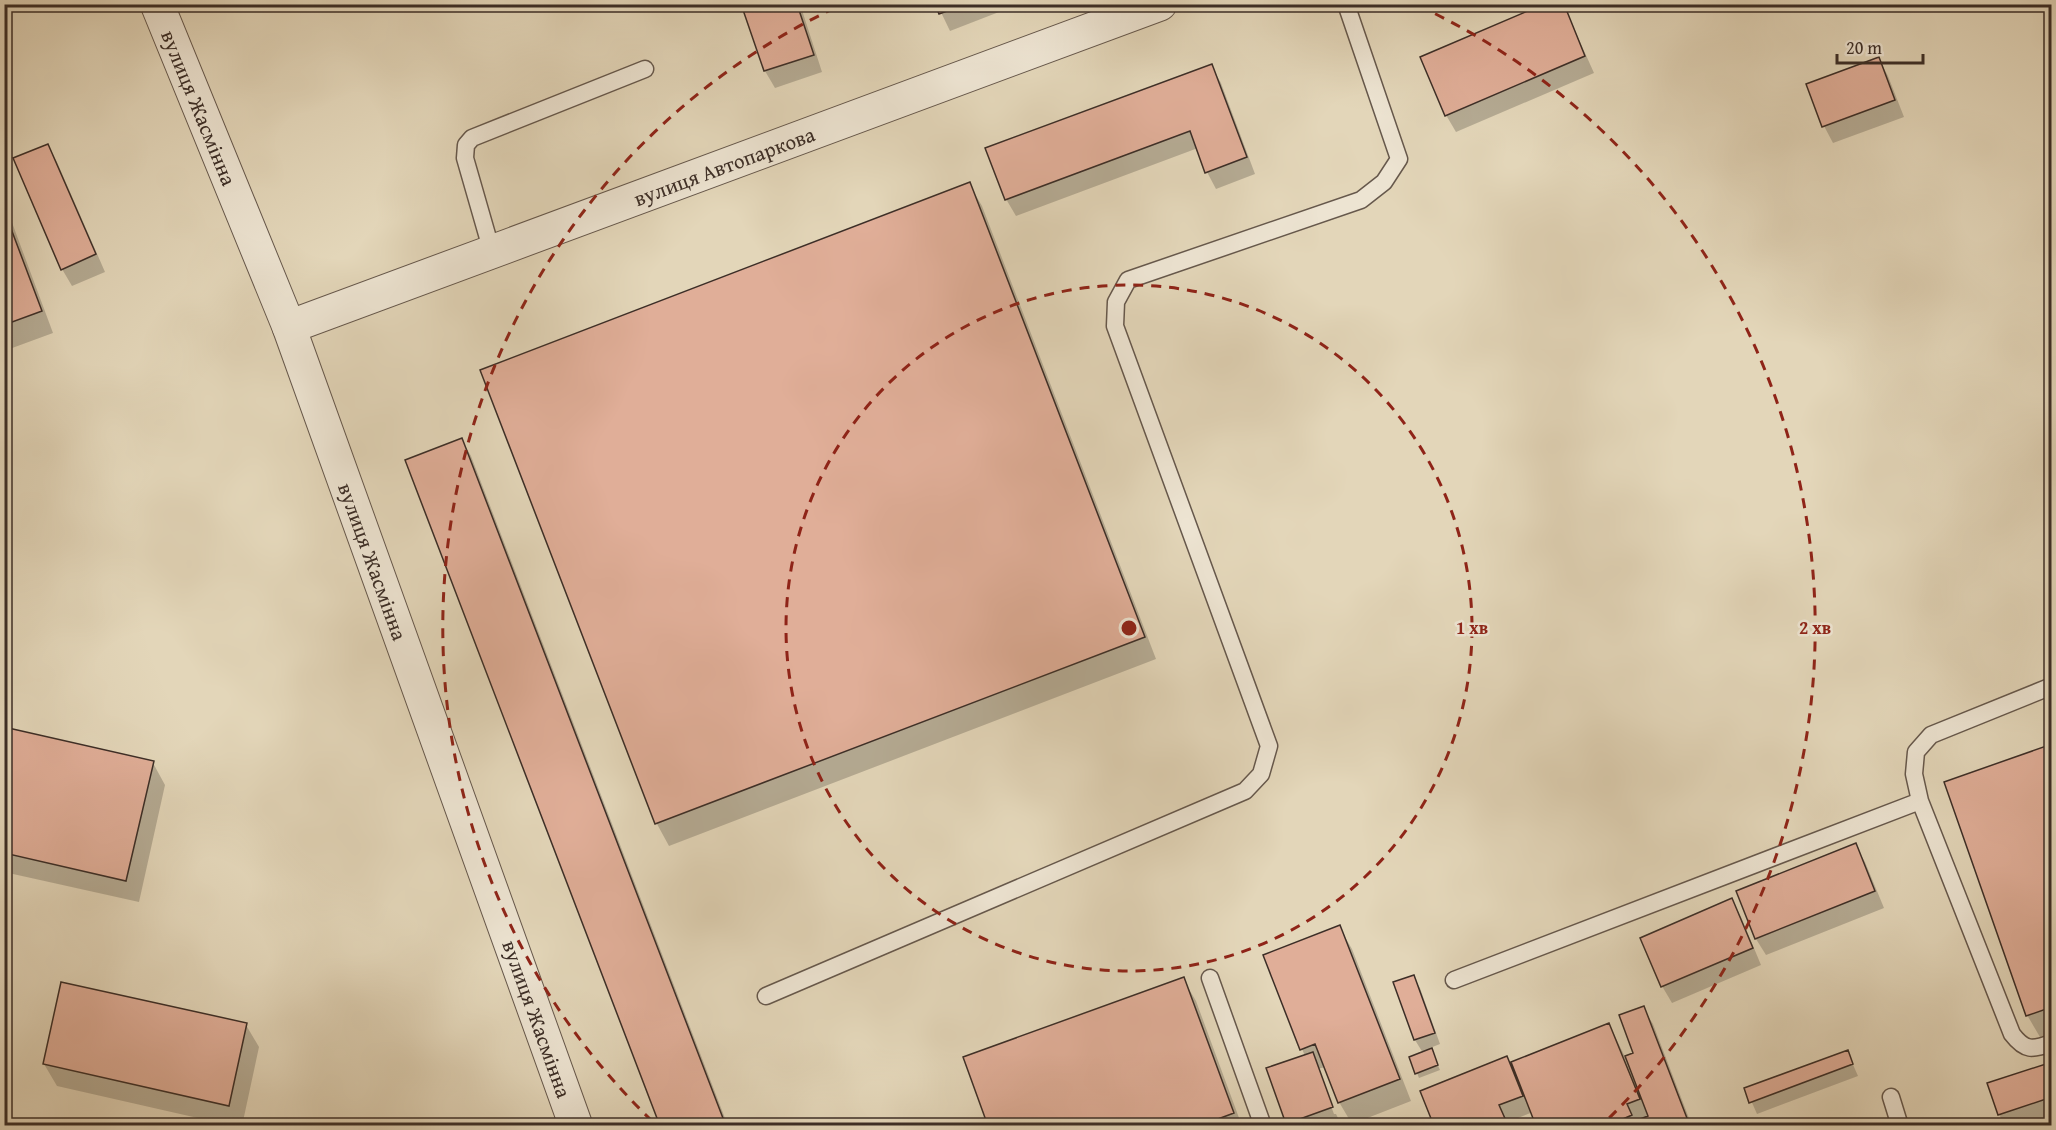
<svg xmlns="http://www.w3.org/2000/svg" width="2056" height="1130" viewBox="0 0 2056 1130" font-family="'Gentium Book Plus',serif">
<rect width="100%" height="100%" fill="#e3d6b9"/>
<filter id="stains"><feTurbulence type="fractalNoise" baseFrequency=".00333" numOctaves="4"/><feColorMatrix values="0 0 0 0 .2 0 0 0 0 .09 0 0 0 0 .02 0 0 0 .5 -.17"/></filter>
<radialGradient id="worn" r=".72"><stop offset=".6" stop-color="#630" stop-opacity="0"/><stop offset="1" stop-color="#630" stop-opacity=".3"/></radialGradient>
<path fill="#0003" d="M 743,4 L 800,4 L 822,72 L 775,88 L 765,71 Z
M 937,4 L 996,4 L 999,12 L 950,31 Z
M 1563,4 L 1594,73 L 1456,132 L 1446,115 Z
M 1879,59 L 1888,76 L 1904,117 L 1833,143 L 1824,126 Z
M 1211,66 L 1221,83 L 1255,174 L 1216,189 L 1207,172 L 1198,148 L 1016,216 L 1006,199 Z
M 48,145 L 57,162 L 105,272 L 72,286 L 62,269 Z
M 969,184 L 982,206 L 1156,659 L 669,846 L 657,824 L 482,371 Z
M 4,201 L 53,333 L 4,351 Z
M 461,439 L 471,456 L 728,1126 L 662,1126 Z
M 4,728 L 153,763 L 165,785 L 139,902 L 4,872 Z
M 2052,746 L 2052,1033 L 2040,1037 L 2027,1015 Z
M 1855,845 L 1865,862 L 1884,908 L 1766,955 L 1756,939 L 1738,892 Z
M 1732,900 L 1741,917 L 1761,965 L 1672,1003 L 1662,986 Z
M 1339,927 L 1352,949 L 1411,1101 L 1352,1124 L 1339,1102 L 1326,1067 L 1317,1069 L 1334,1114 L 1336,1114 L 1338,1118 L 1318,1126 L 1289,1126 L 1288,1123 L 1305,1056 L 1302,1049 Z
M 1413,977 L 1420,988 L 1440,1044 L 1430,1048 L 1440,1070 L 1419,1078 L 1417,1073 L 1423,1053 L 1415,1040 L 1395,983 Z
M 1183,979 L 1196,1001 L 1242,1126 L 990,1126 Z
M 1643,1008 L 1653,1024 L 1692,1126 L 1538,1126 L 1533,1112 L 1508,1122 L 1509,1126 L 1435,1126 L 1510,1064 L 1609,1024 L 1625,1057 L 1635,1053 Z
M 246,1025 L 259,1047 L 242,1126 L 233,1126 L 57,1086 L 44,1064 Z
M 1847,1051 L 1858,1076 L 1757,1114 L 1746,1089 Z
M 2052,1064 L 2052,1123 L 2045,1126 L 2005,1126 L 1999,1114 Z"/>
<path fill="#e0ae98" stroke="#3c2e27" stroke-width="1.5" d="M 741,4 L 797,4 L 814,55 L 764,71 Z
M 935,4 L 966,4 L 939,14 Z
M 1544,4 L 1564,4 L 1585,56 L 1445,116 L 1420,57 Z
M 1879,57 L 1895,100 L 1822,127 L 1806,84 Z
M 1212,64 L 1247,157 L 1205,173 L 1190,131 L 1005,200 L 985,148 Z
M 48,144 L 96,254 L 61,270 L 13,158 Z
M 970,182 L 1145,637 L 655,824 L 480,370 Z
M 4,210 L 42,311 L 4,325 Z
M 462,438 L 726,1126 L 660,1126 L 405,460 Z
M 4,727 L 154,761 L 126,881 L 4,853 Z
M 2052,744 L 2052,1007 L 2026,1016 L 1944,782 Z
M 1856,843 L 1875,891 L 1755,939 L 1736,891 Z
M 1732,898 L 1753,948 L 1661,987 L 1640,938 Z
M 1340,925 L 1400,1079 L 1338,1103 L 1315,1044 L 1300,1050 L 1263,955 Z
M 1414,975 L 1435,1033 L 1414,1040 L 1393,982 Z
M 1184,977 L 1234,1113 L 1199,1126 L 988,1126 L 963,1057 Z
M 61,982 L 247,1023 L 229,1106 L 43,1064 Z
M 1644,1006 L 1690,1126 L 1633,1126 L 1632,1122 L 1648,1116 L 1625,1056 L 1633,1053 L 1619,1015 Z
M 1609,1023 L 1640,1099 L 1627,1104 L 1632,1115 L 1607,1126 L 1536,1126 L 1511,1062 Z
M 1432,1048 L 1438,1065 L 1415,1074 L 1409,1057 Z
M 1848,1050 L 1853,1064 L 1749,1103 L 1744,1088 Z
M 1313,1052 L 1333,1107 L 1286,1124 L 1266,1068 Z
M 1507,1056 L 1523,1096 L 1499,1105 L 1507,1123 L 1501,1126 L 1434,1126 L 1420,1091 Z
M 2052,1062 L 2052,1097 L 1998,1115 L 1987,1083 Z
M 1403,1119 L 1406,1126 L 1386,1126 Z"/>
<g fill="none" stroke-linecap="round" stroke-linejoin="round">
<g stroke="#66584c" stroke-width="19">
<path id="lane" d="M 492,252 L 465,158 L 466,145 L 472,138 L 645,69
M 2052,686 L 1931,735 L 1916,752 L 1914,774 L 1920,801 L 2012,1034 C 2025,1051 2032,1050 2052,1043
M 1210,978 L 1263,1126
M 1454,980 L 1920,801
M 766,996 L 1245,791 L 1261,774 L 1269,746 L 1115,326 L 1116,302 L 1128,280 L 1361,200 L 1384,182 L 1399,159 L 1346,4
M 1891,1097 L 1900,1126"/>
</g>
<g stroke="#66584c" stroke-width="35">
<g id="street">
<path id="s1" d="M 157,4 L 289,327 L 576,1126"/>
<path id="s2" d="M 289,327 L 1160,4"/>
</g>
</g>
<use href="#lane" stroke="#ede4d2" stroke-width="16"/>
<use href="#street" stroke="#ede4d2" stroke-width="33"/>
</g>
<g fill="none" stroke="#8f2418" stroke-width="3" stroke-dasharray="10 8">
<circle cx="1129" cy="628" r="343"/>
<path d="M652 1121A686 686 0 0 1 839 6M1419 6A686 686 0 0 1 1606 1121"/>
</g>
<g text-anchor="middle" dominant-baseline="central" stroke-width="5" stroke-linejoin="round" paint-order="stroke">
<g font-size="21" fill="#3c2e27" stroke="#ede4d2">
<text stroke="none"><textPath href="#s1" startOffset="112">вулиця Жасмінна</textPath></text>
<text stroke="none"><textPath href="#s2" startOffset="464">вулиця Автопаркова</textPath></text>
<text stroke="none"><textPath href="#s1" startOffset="598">вулиця Жасмінна</textPath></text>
<text stroke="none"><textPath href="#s1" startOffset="1084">вулиця Жасмінна</textPath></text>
</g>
</g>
<circle cx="1129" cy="628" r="9" fill="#8f2418" stroke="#ede4d2" stroke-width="3"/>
<g font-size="18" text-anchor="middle" font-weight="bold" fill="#8f2418" stroke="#ede4d2" stroke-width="5" stroke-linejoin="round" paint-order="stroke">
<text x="1472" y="634">1 хв</text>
<text x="1815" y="634">2 хв</text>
</g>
<rect width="2056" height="1130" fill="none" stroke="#e3d6b9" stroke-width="24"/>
<rect x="6" y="6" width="2044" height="1118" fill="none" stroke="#3c2e27" stroke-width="3"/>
<rect x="12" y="12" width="2032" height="1106" fill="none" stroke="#3c2e27" stroke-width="1.5"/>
<path d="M1837 54v9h86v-9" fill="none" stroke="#3c2e27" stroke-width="3"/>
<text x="1846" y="54" font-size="18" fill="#3c2e27" stroke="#ede4d2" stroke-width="4.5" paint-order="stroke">20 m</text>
<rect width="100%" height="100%" filter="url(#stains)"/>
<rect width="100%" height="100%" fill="url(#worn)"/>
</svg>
